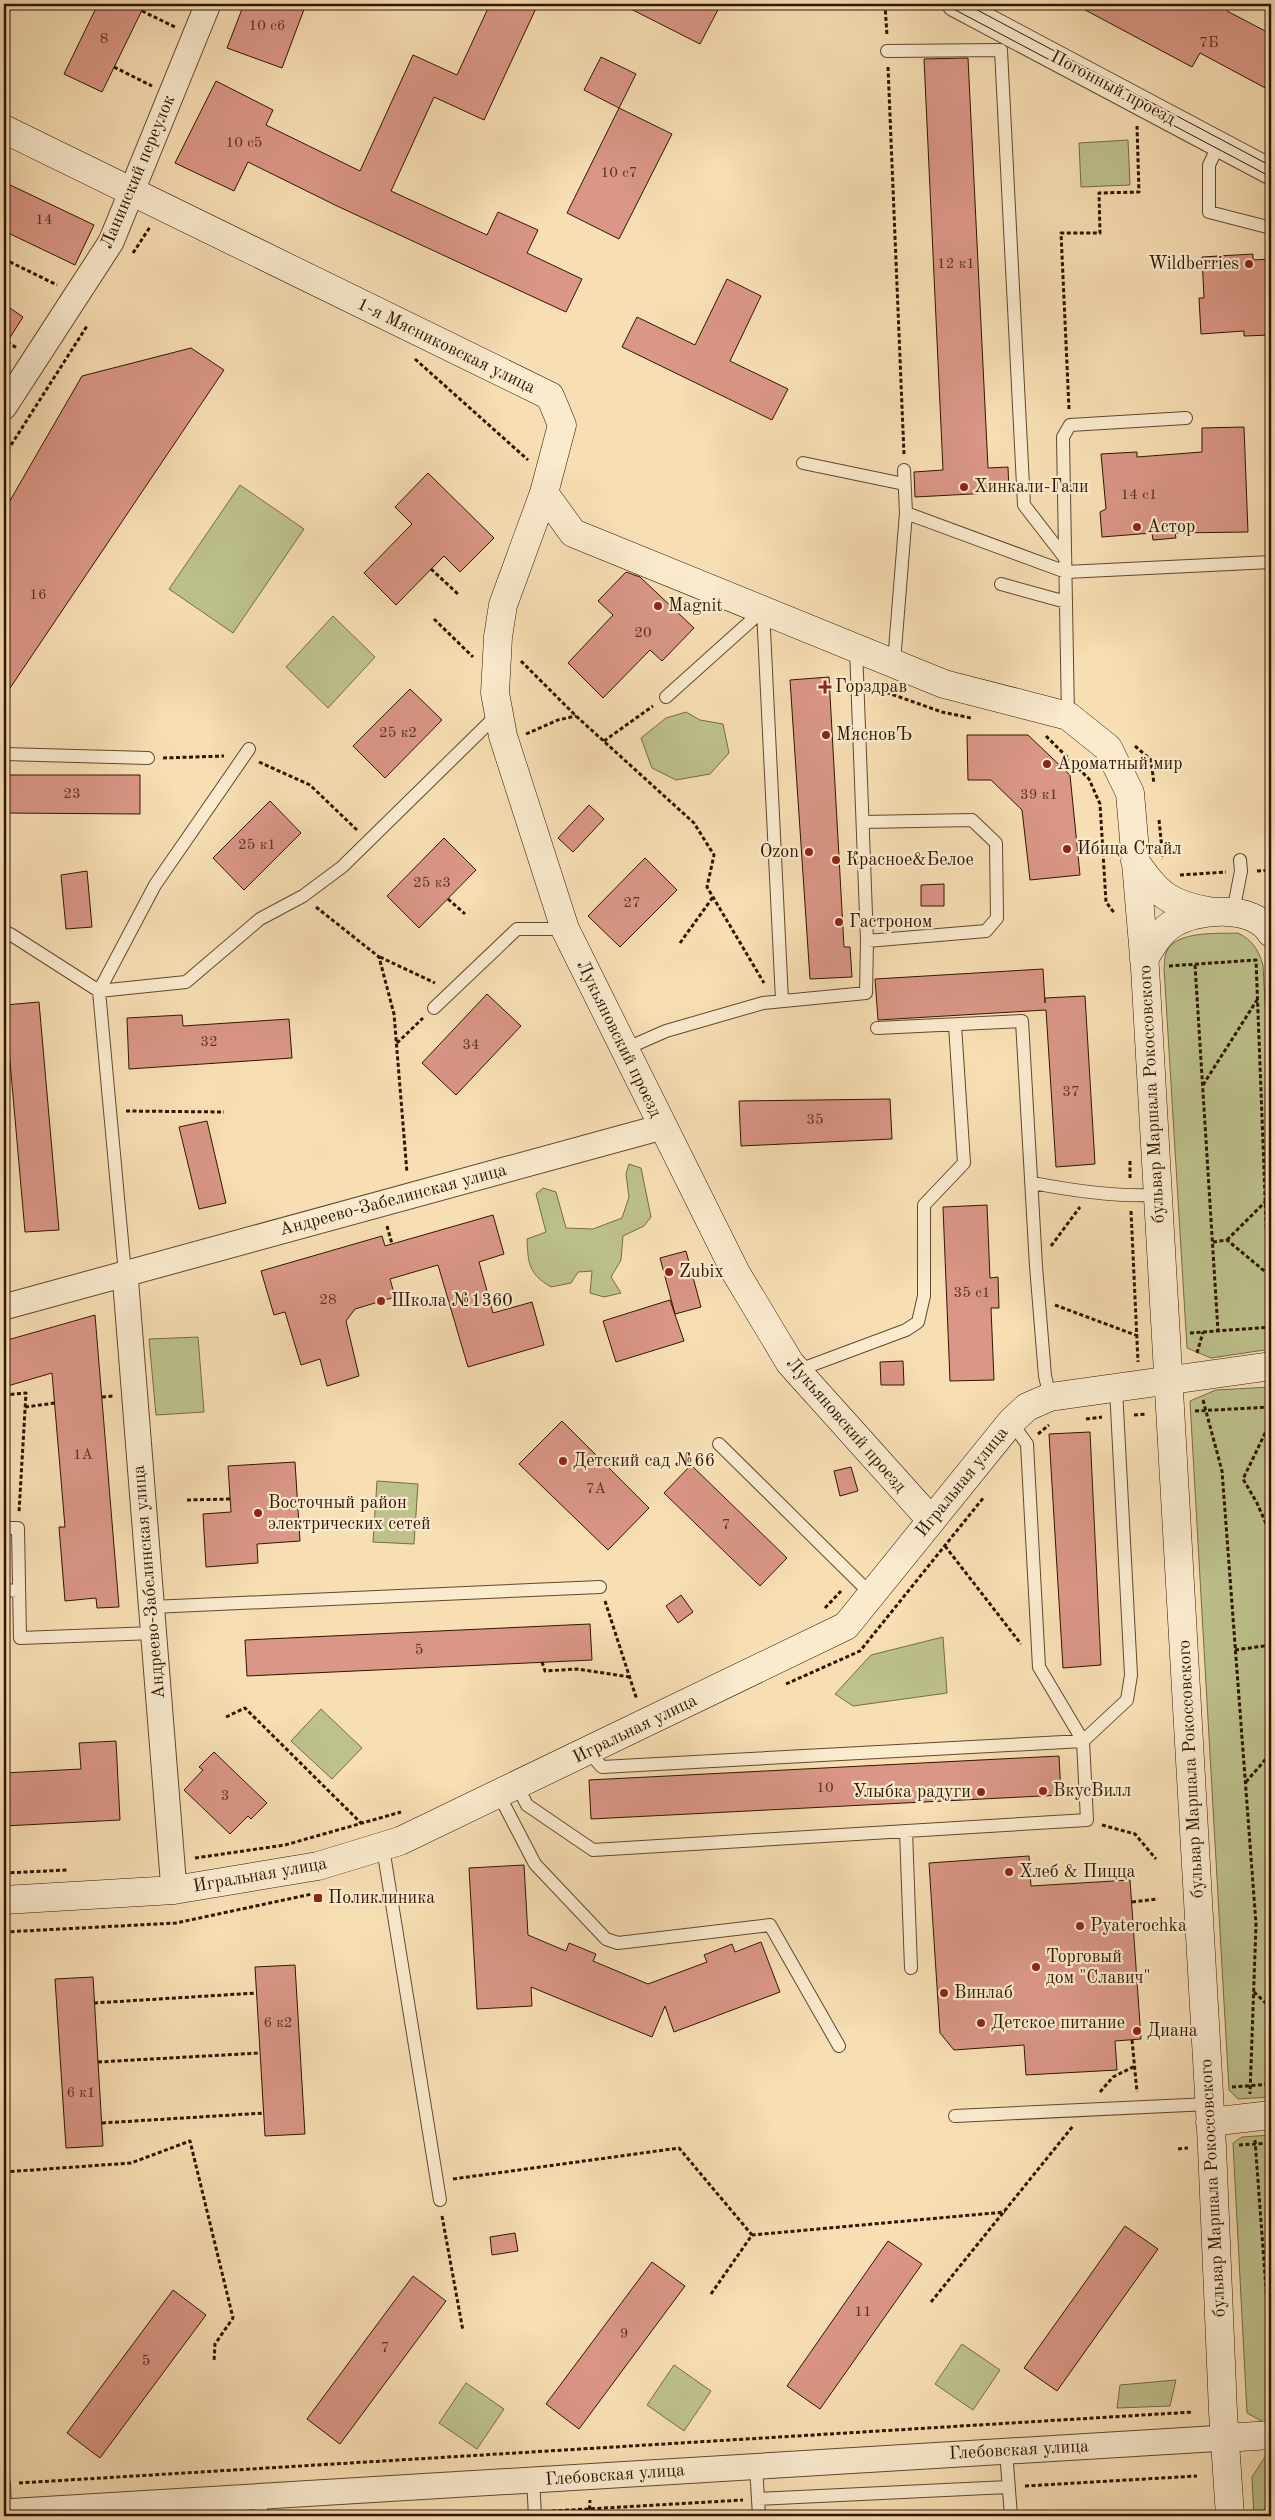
<svg xmlns="http://www.w3.org/2000/svg" width="1275" height="2520" viewBox="0 0 1275 2520" font-family="'Old Standard TT',serif">
<rect width="100%" height="100%" fill="#f7deb3"/>
<filter id="stains"><feTurbulence type="fractalNoise" baseFrequency=".004" numOctaves="4"/><feColorMatrix values="0 0 0 0 .2 0 0 0 0 .09 0 0 0 0 .02 0 0 0 .5 -.17"/></filter>
<radialGradient id="worn" r=".72"><stop offset=".6" stop-color="#630" stop-opacity="0"/><stop offset="1" stop-color="#630" stop-opacity=".3"/></radialGradient>
<path fill="#bdc18c" stroke="#766b46" d="M 1128,140 L 1130,185 L 1081,187 L 1079,143 Z
M 240,485 L 304,529 L 233,633 L 169,589 Z
M 333,616 L 375,657 L 328,708 L 286,667 Z
M 686,712 L 700,720 L 723,724 L 729,753 L 710,774 L 676,780 L 652,768 L 641,738 L 666,718 Z
M 1238,933 C 1253,941 1258,949 1263,965 L 1271,1114 L 1271,1349 L 1211,1358 L 1187,1348 L 1164,968 C 1165,964 1164,957 1166,953 C 1174,930 1219,934 1238,933 Z
M 629,1164 L 641,1168 L 651,1217 L 644,1226 L 623,1236 L 621,1260 L 611,1277 L 621,1293 L 604,1297 L 590,1293 L 592,1271 L 578,1272 L 571,1283 L 551,1287 C 529,1274 528,1264 527,1239 L 546,1232 L 536,1194 L 543,1188 L 556,1192 L 566,1228 L 593,1229 L 622,1218 L 629,1197 L 626,1174 Z
M 198,1337 L 204,1412 L 156,1415 L 149,1339 Z
M 1271,1387 L 1271,2097 L 1238,2099 L 1229,2090 L 1190,1401 L 1216,1390 Z
M 377,1481 L 418,1484 L 414,1544 L 373,1542 Z
M 943,1637 L 947,1693 L 853,1706 L 835,1694 L 871,1655 Z
M 321,1709 L 362,1748 L 332,1779 L 291,1741 Z
M 1271,2135 L 1271,2424 L 1267,2424 L 1247,2413 L 1233,2143 L 1242,2137 Z
M 962,2344 L 1000,2370 L 973,2410 L 935,2384 Z
M 674,2365 L 711,2391 L 684,2431 L 647,2405 Z
M 1176,2380 L 1170,2406 L 1117,2408 L 1120,2385 Z
M 466,2383 L 504,2409 L 477,2449 L 439,2423 Z
M 1265,2457 L 1271,2457 L 1271,2516 L 1254,2516 L 1252,2477 Z"/>
<path fill="#da9686" stroke="#301500" d="M 98,4 L 145,4 L 102,92 L 64,74 Z
M 244,4 L 306,4 L 282,68 L 227,48 Z
M 490,4 L 538,4 L 484,120 L 434,97 L 391,191 L 487,235 L 498,212 L 538,230 L 527,253 L 582,279 L 566,312 L 337,206 L 248,162 L 234,191 L 175,163 L 216,81 L 273,110 L 266,125 L 360,171 L 413,55 L 457,75 Z
M 621,4 L 721,4 L 700,44 Z
M 1074,4 L 1231,4 L 1227,11 L 1271,34 L 1271,91 L 1200,53 L 1192,67 Z
M 601,57 L 636,74 L 619,108 L 584,90 Z
M 968,58 L 988,468 L 1008,467 L 1009,492 L 915,497 L 914,472 L 943,470 L 924,59 Z
M 619,108 L 672,134 L 619,239 L 567,213 Z
M 4,182 L 94,225 L 75,265 L 4,231 Z
M 1253,254 L 1253,260 L 1271,259 L 1271,335 L 1244,336 L 1244,331 L 1201,334 L 1199,298 L 1204,298 L 1202,257 Z
M 727,279 L 761,296 L 730,361 L 788,389 L 772,420 L 622,347 L 637,317 L 695,345 Z
M 4,304 L 23,317 L 4,347 Z
M 191,348 L 224,370 L 4,697 L 4,511 L 82,376 Z
M 1244,427 L 1248,532 L 1175,533 L 1176,538 L 1153,540 L 1152,533 L 1102,537 L 1100,512 L 1106,509 L 1101,454 L 1137,452 L 1137,457 L 1202,452 L 1202,428 Z
M 428,473 L 494,538 L 460,572 L 444,556 L 396,605 L 364,573 L 412,524 L 395,507 Z
M 626,572 L 640,577 L 694,628 L 662,661 L 650,650 L 603,698 L 568,663 L 613,615 L 598,601 Z
M 829,677 L 844,947 L 850,947 L 852,977 L 810,979 L 790,680 Z
M 410,689 L 442,720 L 385,778 L 353,746 Z
M 967,735 L 1028,735 L 1070,775 L 1080,875 L 1030,880 L 1022,810 L 991,780 L 968,780 Z
M 4,775 L 140,775 L 140,814 L 4,813 Z
M 270,801 L 301,833 L 244,890 L 213,858 Z
M 589,805 L 604,819 L 573,852 L 558,838 Z
M 444,838 L 476,870 L 419,928 L 387,896 Z
M 645,858 L 677,890 L 620,947 L 588,916 Z
M 87,871 L 92,927 L 66,929 L 61,875 Z
M 944,884 L 944,906 L 921,906 L 921,885 Z
M 1043,969 L 1045,1003 L 1045,998 L 1085,996 L 1095,1164 L 1056,1167 L 1046,1010 L 878,1020 L 875,979 Z
M 487,994 L 521,1026 L 456,1095 L 422,1063 Z
M 39,1002 L 59,1230 L 25,1232 L 5,1005 Z
M 182,1015 L 183,1026 L 289,1019 L 292,1058 L 129,1069 L 127,1018 Z
M 890,1099 L 892,1139 L 741,1146 L 739,1101 Z
M 207,1121 L 226,1203 L 199,1209 L 179,1127 Z
M 987,1205 L 990,1278 L 998,1277 L 999,1308 L 991,1308 L 994,1380 L 950,1381 L 943,1207 Z
M 493,1215 L 504,1254 L 479,1262 L 493,1313 L 532,1302 L 544,1345 L 468,1367 L 438,1265 L 390,1279 L 395,1297 L 355,1309 L 346,1321 L 359,1376 L 327,1386 L 320,1359 L 301,1365 L 285,1312 L 274,1315 L 261,1271 L 382,1236 L 385,1246 Z
M 686,1251 L 701,1307 L 675,1314 L 660,1258 Z
M 670,1300 L 684,1341 L 616,1362 L 603,1321 Z
M 95,1315 L 119,1607 L 97,1608 L 96,1598 L 65,1601 L 59,1527 L 65,1527 L 52,1373 L 4,1387 L 4,1341 Z
M 903,1361 L 904,1385 L 881,1385 L 880,1362 Z
M 562,1421 L 649,1508 L 608,1550 L 519,1464 Z
M 1090,1432 L 1101,1665 L 1063,1668 L 1049,1434 Z
M 295,1462 L 300,1541 L 257,1544 L 258,1563 L 206,1567 L 203,1514 L 231,1512 L 228,1466 Z
M 691,1465 L 787,1558 L 760,1586 L 664,1493 Z
M 851,1467 L 858,1491 L 840,1496 L 834,1471 Z
M 681,1595 L 693,1612 L 678,1623 L 666,1606 Z
M 590,1624 L 592,1660 L 247,1676 L 245,1640 Z
M 116,1741 L 120,1820 L 4,1826 L 4,1773 L 81,1769 L 79,1743 Z
M 214,1752 L 267,1803 L 251,1819 L 248,1816 L 230,1834 L 184,1790 L 203,1770 L 199,1767 Z
M 1059,1756 L 1061,1795 L 591,1819 L 589,1780 Z
M 1029,1856 L 1031,1886 L 1130,1880 L 1141,2039 L 1115,2041 L 1117,2070 L 1026,2075 L 1024,2045 L 954,2050 L 940,2033 L 929,1863 Z
M 524,1865 L 528,1935 L 566,1951 L 569,1943 L 596,1954 L 593,1961 L 648,1984 L 707,1962 L 704,1955 L 732,1944 L 735,1952 L 761,1942 L 780,1992 L 674,2032 L 665,2006 L 652,2037 L 531,1987 L 532,2006 L 477,2009 L 469,1868 Z
M 295,1965 L 305,2134 L 265,2136 L 255,1967 Z
M 93,1977 L 103,2146 L 66,2148 L 55,1979 Z
M 1125,2226 L 1158,2249 L 1057,2391 L 1024,2368 Z
M 515,2233 L 518,2251 L 492,2255 L 490,2237 Z
M 888,2241 L 922,2264 L 820,2409 L 787,2386 Z
M 652,2262 L 685,2286 L 579,2429 L 546,2404 Z
M 413,2276 L 446,2301 L 340,2444 L 307,2419 Z
M 173,2290 L 206,2315 L 100,2458 L 67,2433 Z"/>
<g fill="none" stroke-linecap="round" stroke-linejoin="round">
<g stroke="#62472d" stroke-width="14">
<path id="lane" d="M 887,51 L 1001,50 L 1024,505 L 1065,558
M 1219,144 L 1209,165 L 1209,212 L 1271,228
M 803,463 L 904,484
M 906,513 L 1066,572 L 1271,562
M 1001,584 L 1066,602
M 763,610 L 782,1000
M 894,662 L 906,513 L 904,470
M 666,697 L 763,610
M 1068,716 L 1063,437 L 1070,425 L 1186,418
M 4,754 L 148,758
M 863,822 L 972,820 L 996,843 L 997,918 L 986,931 L 867,941
M 1233,912 L 1241,871 L 1240,860
M 4,934 L 10,934 L 99,991 L 186,982 L 260,919 L 303,896 L 342,867 L 498,714
M 434,1008 L 517,929 L 565,929
M 877,1028 L 1022,1021 L 1036,1266 L 1045,1376 L 1050,1397
M 625,1049 L 666,1031 L 763,1003 L 866,993 L 867,941 L 856,648
M 1033,1183 C 1074,1191 1115,1197 1157,1195
M 125,1274 L 99,991 L 155,885 L 249,749
M 796,1371 L 906,1330 L 918,1322 L 924,1296 L 924,1205 L 964,1163 L 955,1025
M 719,1444 L 872,1595
M 4,1528 L 18,1528 L 20,1638 L 154,1633
M 4,1590 L 19,1591
M 152,1607 L 600,1587
M 588,1751 L 602,1767 L 1083,1741 L 1127,1700 L 1131,1675 L 1116,1389
M 517,1786 L 527,1805 L 593,1850 L 1087,1820 L 1083,1741 L 1039,1667 L 1027,1444 L 1011,1422
M 499,1795 L 535,1864 L 606,1939 L 618,1943 L 770,1925 L 839,2046
M 906,1831 L 911,1968
M 383,1848 L 440,2200
M 955,2116 L 1209,2104
M 1006,2451 L 1011,2516
M 756,2466 L 759,2516
M 533,2480 L 535,2516
M 4,2484 L 5,2512
M 261,2497 L 261,2516
M 758,2499 L 1008,2487"/>
</g>
<g stroke="#62472d" stroke-width="27">
<path id="street" d="M 955,4 L 1271,172
M 4,407 L 111,242 L 208,4
M 125,1274 L 174,1890
M 4,1307 L 662,1127
M 4,2512 L 1225,2438"/>
</g>
<g stroke="#301500" stroke-width="29">
<path id="secondary" d="M 4,129 L 550,396 L 562,425 L 544,493 L 573,533 L 944,684 L 1068,716 L 1108,748 L 1130,793 L 1145,968 L 1212,2147 L 1223,2412 L 1230,2516
M 544,493 L 503,605 L 498,637 L 495,693 L 503,736 L 565,929 L 736,1273 L 790,1363 L 931,1520
M 1135,861 C 1156,893 1170,905 1209,911
M 1144,959 C 1152,946 1159,933 1171,925 C 1196,908 1254,904 1271,933
M 4,1900 L 174,1890 L 318,1866 L 400,1841 L 846,1626 L 1011,1422 L 1027,1407 L 1050,1397 L 1271,1366
M 1210,2122 L 1271,2115
M 1225,2438 L 1271,2435"/>
</g>
<path stroke="#301500" stroke-width="3" stroke-dasharray="4 2.5" stroke-linecap="butt" d="M 885,4 L 887,36
M 142,11 L 175,27
M 114,67 L 152,86
M 888,67 L 904,455
M 133,253 L 150,227
M 4,259 L 57,285
M 7,342 L 17,348
M 415,359 L 528,460
M 1069,409 L 1061,233 L 1100,233 L 1099,193 L 1139,192 L 1137,126
M 4,456 L 87,326
M 431,569 L 458,594
M 434,619 L 473,657
M 521,661 L 576,716 L 694,823 L 714,855 L 707,887 L 764,983
M 874,688 L 942,712 L 971,718
M 526,734 L 558,720 L 576,716
M 1046,736 L 1089,779 L 1100,804 L 1106,902 L 1115,914
M 604,741 L 653,706
M 1135,746 L 1151,760 L 1154,784
M 163,758 L 224,756
M 259,762 L 310,785 L 357,830
M 1159,820 L 1163,859
M 1257,871 L 1271,870
M 1180,875 L 1226,872
M 448,899 L 465,914
M 316,907 L 379,957 L 394,1014 L 407,1173
M 680,943 L 713,897
M 380,957 L 435,983
M 1195,965 L 1218,1331
M 1169,966 L 1256,960 L 1270,1327
M 397,1043 L 423,1018
M 1203,1085 L 1257,1000
M 126,1111 L 224,1112
M 1130,1161 L 1130,1180
M 1131,1211 L 1138,1362
M 387,1226 L 392,1244
M 1227,1240 L 1265,1202
M 1213,1242 L 1227,1240 L 1268,1274
M 1051,1246 L 1080,1207
M 1055,1305 L 1138,1336
M 1190,1333 L 1271,1327
M 1197,1353 L 1203,1332
M 4,1395 L 26,1393 L 19,1512
M 102,1397 L 113,1396
M 1203,1400 L 1222,1471 L 1256,1924 L 1250,2094
M 25,1407 L 55,1403
M 1195,1411 L 1271,1407
M 1134,1415 L 1147,1414
M 1086,1419 L 1102,1417
M 1271,1421 L 1243,1479 L 1257,1503 L 1271,1535
M 1038,1434 L 1049,1425
M 187,1500 L 230,1499
M 945,1546 L 1021,1644
M 605,1601 L 637,1700
M 825,1608 L 841,1591
M 1235,1650 L 1271,1645
M 542,1662 L 545,1671 L 577,1669 L 630,1677
M 786,1684 L 860,1651 L 984,1497
M 226,1717 L 245,1708 L 362,1824
M 1246,1782 L 1271,1753
M 1102,1825 L 1135,1834 L 1156,1859
M 195,1858 L 285,1845 L 401,1812
M 4,1873 L 67,1870
M 1132,1902 L 1158,1899
M 4,1932 L 176,1923 L 312,1894
M 1254,1992 L 1271,2008
M 94,2003 L 256,1993
M 1132,2040 L 1137,2092
M 98,2062 L 260,2053
M 1232,2087 L 1271,2084
M 1100,2092 L 1113,2077 L 1135,2066
M 102,2123 L 264,2113
M 1255,2140 L 1271,2357
M 1239,2145 L 1271,2143
M 1178,2149 L 1188,2148
M 4,2172 L 131,2163 L 190,2141 L 233,2318 L 215,2344 L 214,2361
M 453,2179 L 679,2148 L 752,2235
M 442,2216 L 463,2331
M 711,2294 L 752,2235 L 1005,2212
M 931,2302 L 1073,2126
M 19,2483 L 1193,2412
M 1025,2486 L 1197,2476
M 552,2511 L 743,2500
M 436,2516 L 518,2513
M 589,2516 L 590,2500"/>
<use href="#lane" stroke="#faeace" stroke-width="12"/>
<use href="#street" stroke="#faeace" stroke-width="25"/>
<use href="#secondary" stroke="#faeace" stroke-width="28"/>
<path stroke="#301500" stroke-width="1" d="M 944,4 L 1271,177
M 966,4 L 1271,166"/>
</g>
<g fill="#8f2418" stroke="#faeace" stroke-width="2">
<circle cx="1249" cy="264" r="5"/>
<circle cx="964" cy="487" r="5"/>
<circle cx="1137" cy="527" r="5"/>
<circle cx="658" cy="606" r="5"/>
<path d="M822.5 679.5h5v5h5v5h-5v5h-5v-5h-5v-5h5z"/>
<circle cx="826" cy="735" r="5"/>
<circle cx="1047" cy="764" r="5"/>
<circle cx="1067" cy="849" r="5"/>
<circle cx="809" cy="852" r="5"/>
<circle cx="836" cy="860" r="5"/>
<circle cx="839" cy="922" r="5"/>
<circle cx="669" cy="1272" r="5"/>
<circle cx="381" cy="1301" r="5"/>
<circle cx="563" cy="1461" r="5"/>
<circle cx="258" cy="1513" r="5"/>
<circle cx="1043" cy="1791" r="5"/>
<circle cx="981" cy="1792" r="5"/>
<circle cx="1009" cy="1872" r="5"/>
<rect x="313" y="1893" width="10" height="10" rx="2.5"/>
<circle cx="1080" cy="1926" r="5"/>
<circle cx="1036" cy="1967" r="5"/>
<circle cx="944" cy="1993" r="5"/>
<circle cx="981" cy="2023" r="5"/>
<circle cx="1137" cy="2031" r="5"/>
</g>
<g text-anchor="middle" dominant-baseline="central" stroke-width="4.5" stroke-linejoin="round" paint-order="stroke">
<g font-size="15" fill="#5a3522">
<text x="267" y="26">10 с6</text>
<text x="104" y="39">8</text>
<text x="1209" y="43">7Б</text>
<text x="244" y="143">10 с5</text>
<text x="619" y="173">10 c7</text>
<text x="44" y="220">14</text>
<text x="956" y="264">12 к1</text>
<text x="1139" y="495">14 с1</text>
<text x="38" y="595">16</text>
<text x="643" y="633">20</text>
<text x="398" y="733">25 к2</text>
<text x="72" y="794">23</text>
<text x="1039" y="795">39 к1</text>
<text x="257" y="845">25 к1</text>
<text x="432" y="883">25 к3</text>
<text x="632" y="903">27</text>
<text x="209" y="1042">32</text>
<text x="471" y="1045">34</text>
<text x="1071" y="1092">37</text>
<text x="815" y="1120">35</text>
<text x="972" y="1293">35 с1</text>
<text x="328" y="1300">28</text>
<text x="83" y="1455">1А</text>
<text x="596" y="1489">7А</text>
<text x="726" y="1525">7</text>
<text x="419" y="1650">5</text>
<text x="825" y="1788">10</text>
<text x="225" y="1796">3</text>
<text x="278" y="2023">6 к2</text>
<text x="81" y="2093">6 к1</text>
<text x="863" y="2312">11</text>
<text x="624" y="2334">9</text>
<text x="385" y="2348">7</text>
<text x="146" y="2361">5</text>
</g>
<g font-size="18" fill="#301500" stroke="#faeace">
<text transform="translate(1113 88) rotate(28)">Погонный проезд</text>
<text transform="translate(138 172) rotate(-67)">Ланинский переулок</text>
<text transform="translate(446 346) rotate(26)">1-я Мясниковская улица</text>
<text transform="translate(619 1039) rotate(64)">Лукьяновский проезд</text>
<text transform="translate(1152 1094) rotate(-93)">бульвар Маршала Рокоссовского</text>
<text transform="translate(393 1200) rotate(-15)">Андреево-Забелинская улица</text>
<text transform="translate(846 1425) rotate(49)">Лукьяновский проезд</text>
<text transform="translate(962 1482) rotate(-51)">Игральная улица</text>
<text transform="translate(149 1582) rotate(-95)">Андреево-Забелинская улица</text>
<text transform="translate(635 1729) rotate(-26)">Игральная улица</text>
<text transform="translate(1191 1769) rotate(-93)">бульвар Маршала Рокоссовского</text>
<text transform="translate(260 1875) rotate(-10)">Игральная улица</text>
<text transform="translate(1213 2188) rotate(-93)">бульвар Маршала Рокоссовского</text>
<text transform="translate(1019 2450) rotate(-3)">Глебовская улица</text>
<text transform="translate(615 2475) rotate(-4)">Глебовская улица</text>
</g>
<g font-size="18" fill="#301500" stroke="#faeace" text-anchor="start">
<text x="1239" y="264" text-anchor="end">Wildberries</text>
<text x="974" y="487">Хинкали-Гали</text>
<text x="1147" y="527">Астор</text>
<text x="668" y="606">Magnit</text>
<text x="835" y="687">Горздрав</text>
<text x="836" y="735">МясновЪ</text>
<text x="1057" y="764">Ароматный мир</text>
<text x="1077" y="849">Ибица Стайл</text>
<text x="799" y="852" text-anchor="end">Ozon</text>
<text x="846" y="860">Красное&amp;Белое</text>
<text x="849" y="922">Гастроном</text>
<text x="679" y="1272">Zubix</text>
<text x="391" y="1301">Школа №1360</text>
<text x="573" y="1461">Детский сад №66</text>
<text x="268" y="1503">Восточный район<tspan x="268" dy="21">электрических сетей</tspan></text>
<text x="1053" y="1791">ВкусВилл</text>
<text x="971" y="1792" text-anchor="end">Улыбка радуги</text>
<text x="1019" y="1872">Хлеб &amp; Пицца</text>
<text x="328" y="1898">Поликлиника</text>
<text x="1090" y="1926">Pyaterochka</text>
<text x="1046" y="1957">Торговый<tspan x="1046" dy="21">дом "Славич"</tspan></text>
<text x="954" y="1993">Винлаб</text>
<text x="991" y="2023">Детское питание</text>
<text x="1147" y="2031">Диана</text>
</g>
</g>
<rect width="1275" height="2520" fill="none" stroke="#f7deb3" stroke-width="20"/>
<rect x="5" y="5" width="1265" height="2510" fill="none" stroke="#301500" stroke-width="2.5"/>
<rect x="10" y="10" width="1255" height="2500" fill="none" stroke="#301500"/>
<rect width="100%" height="100%" filter="url(#stains)"/>
<rect width="100%" height="100%" fill="url(#worn)"/>
</svg>
